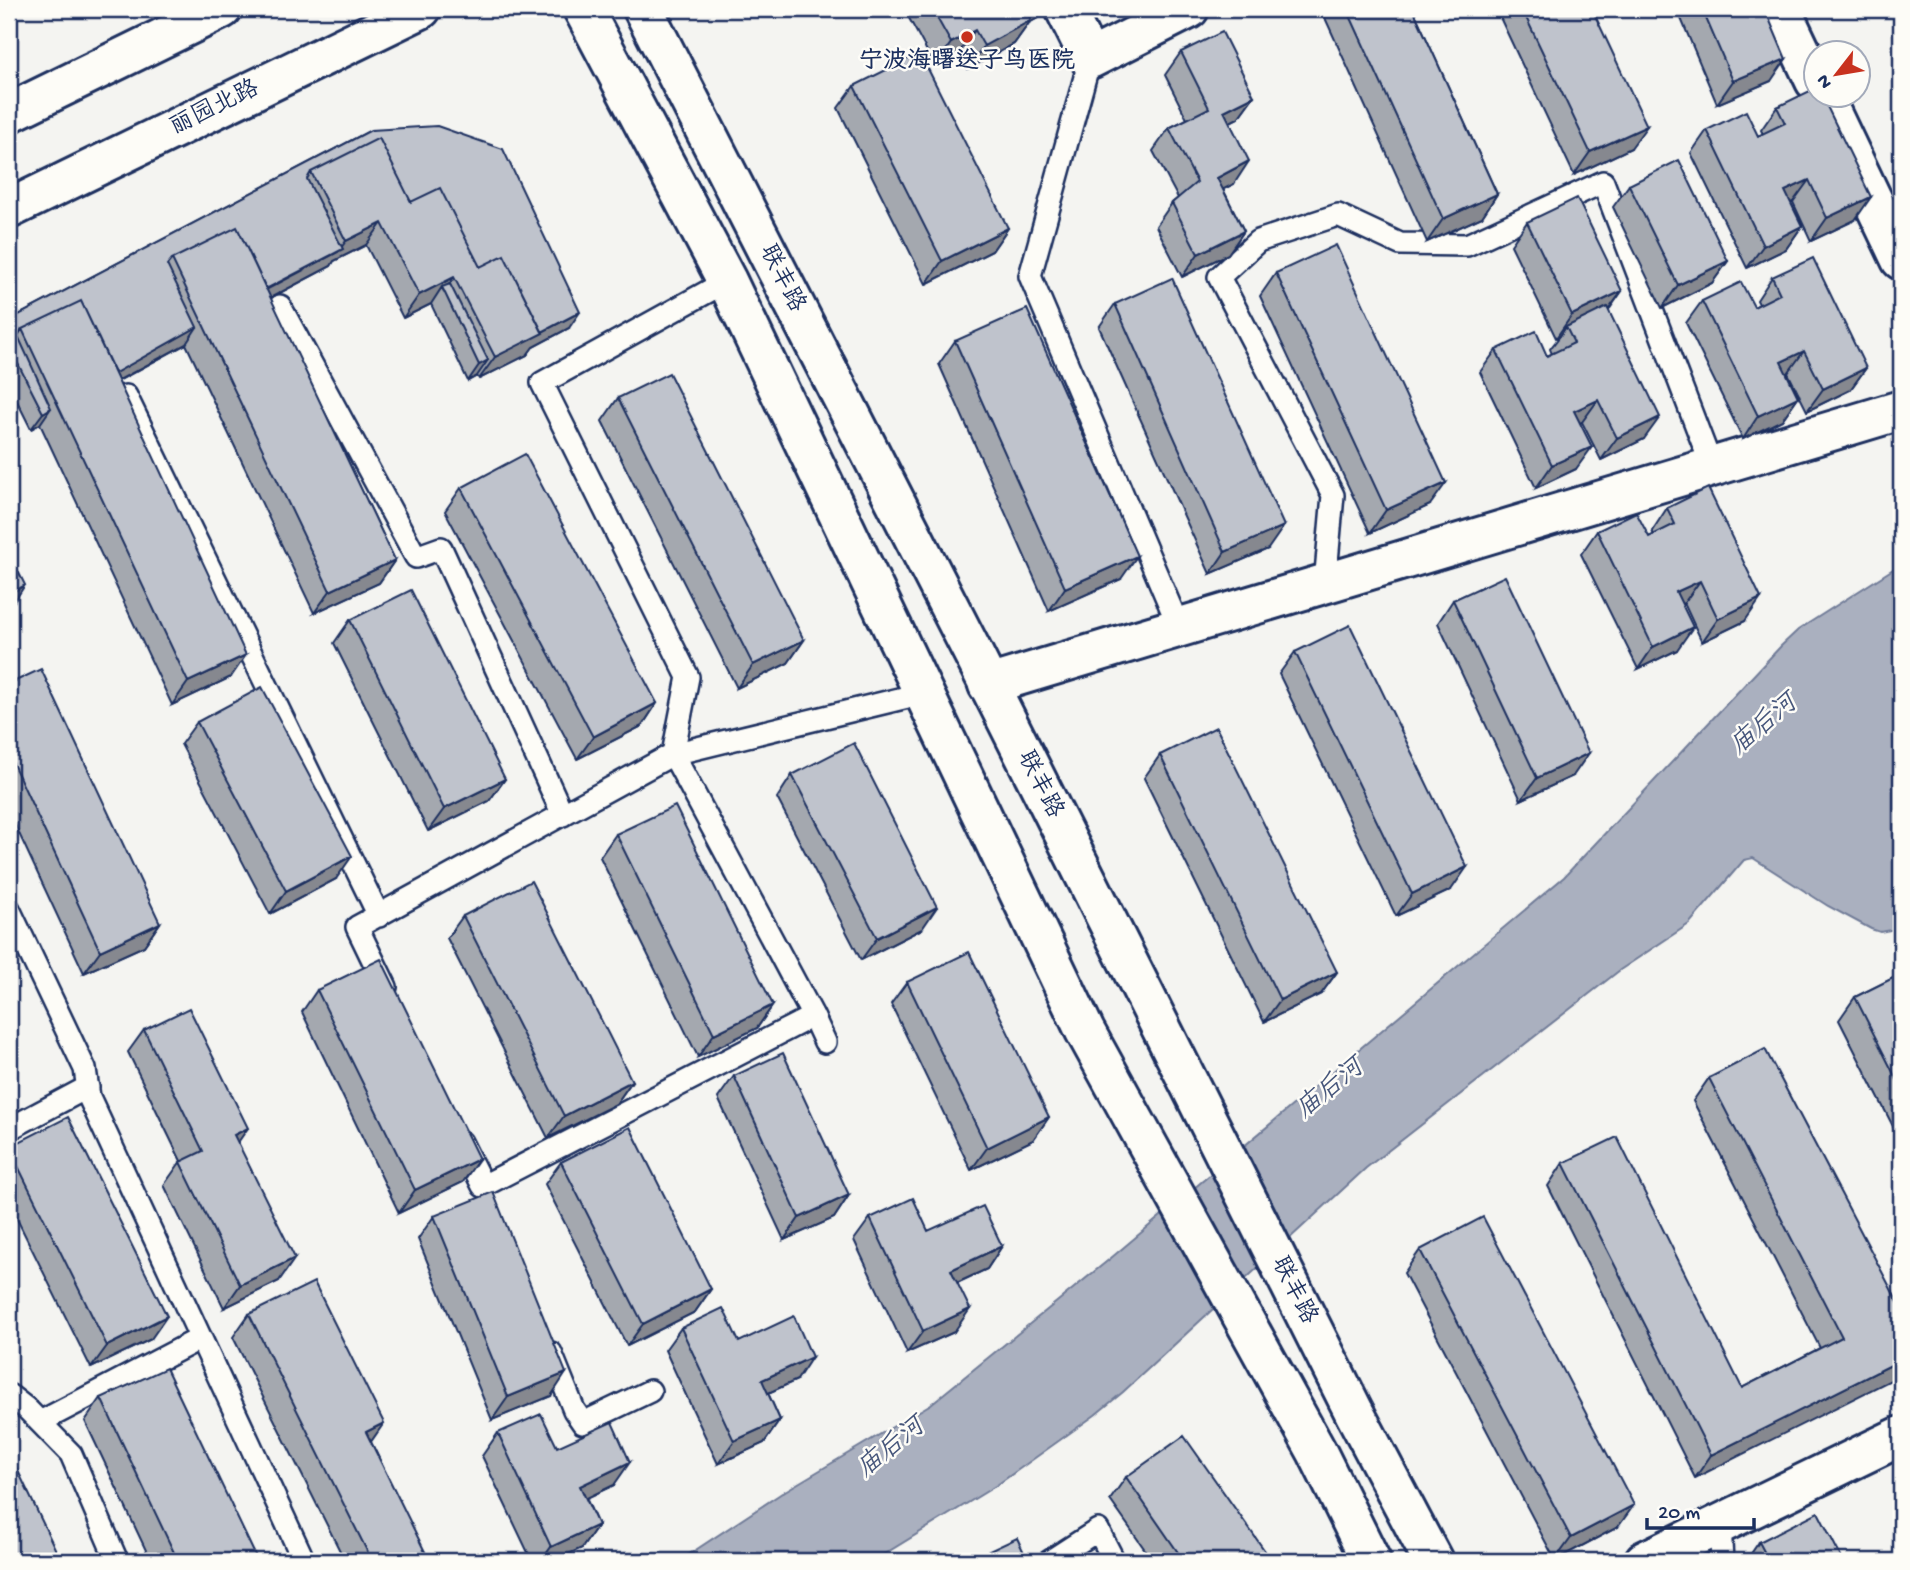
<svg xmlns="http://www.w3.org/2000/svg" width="1910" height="1570" viewBox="0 0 1910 1570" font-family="'Gochi Hand','LXGW WenKai TC',sans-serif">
<rect width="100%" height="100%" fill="#f4f4f1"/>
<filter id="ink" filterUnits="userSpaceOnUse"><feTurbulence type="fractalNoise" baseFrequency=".0143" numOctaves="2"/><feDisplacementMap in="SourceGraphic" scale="14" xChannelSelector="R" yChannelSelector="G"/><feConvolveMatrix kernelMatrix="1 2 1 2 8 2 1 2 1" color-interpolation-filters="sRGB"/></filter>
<g filter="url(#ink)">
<path fill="#aab0bf" stroke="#717c98" stroke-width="2" d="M 1901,564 L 1901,928 L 1880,932 L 1871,929 L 1828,906 L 1753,858 L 1744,860 L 1689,924 L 1620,970 L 1366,1168 L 1123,1392 L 1095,1415 L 997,1485 L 873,1561 L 679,1561 L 785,1491 L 931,1404 L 1111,1258 L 1564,877 L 1781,646 L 1798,630 Z"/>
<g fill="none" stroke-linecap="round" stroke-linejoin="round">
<g stroke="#1b2f5e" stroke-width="26">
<path id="lane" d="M 1090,59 L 1030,276 L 1179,627
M 727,281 L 542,383 L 688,677 L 673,754 L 813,1016 L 825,1042
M 280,306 L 416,557 L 441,548 L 563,815
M 126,396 L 379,916
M 1325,584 L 1333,495 L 1219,277 L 1258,241 L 1338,215 L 1400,244 L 1467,245 L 1603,182 L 1712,467
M 9,909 L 85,1069 L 89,1097 L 304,1561
M 386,987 L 357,927 L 673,754 L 924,693
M 9,1129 L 88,1087
M 461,1142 L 483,1186 L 813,1016
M 551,1353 L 574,1410 L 583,1423 L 650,1391
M 9,1395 L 27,1409 L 71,1454 L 117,1561
M 40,1422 L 201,1338
M 1720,1524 L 1722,1561
M 1050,1561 L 1098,1530 L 1114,1561"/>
</g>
<g stroke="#1b2f5e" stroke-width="44">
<path id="street" d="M 1065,9 L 1090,59 L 1189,9
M 1781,9 L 1815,81
M 1822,94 L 1901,260
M 988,685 L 1901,410
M 1644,1561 L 1901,1436"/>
</g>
<g stroke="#1b2f5e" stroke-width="44">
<path id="secondary" d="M 9,113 L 222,9
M 9,209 L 421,9"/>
</g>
<g stroke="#1b2f5e" stroke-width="44">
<path id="primary" d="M 583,9 L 727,281 L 1085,1031 L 1317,1452 L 1371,1561
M 643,9 L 974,655 L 1354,1412 L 1433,1561"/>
</g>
<use href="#lane" stroke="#fdfcf7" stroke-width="21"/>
<use href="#street" stroke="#fdfcf7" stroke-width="38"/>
<use href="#secondary" stroke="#fdfcf7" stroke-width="38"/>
<use href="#primary" stroke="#fdfcf7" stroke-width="38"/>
</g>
<path fill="#a4a8af" stroke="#1b2f5e" stroke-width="2" d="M 904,9 L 1049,9 L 1045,14 L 1029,23 L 1014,44 L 968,69 L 959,53 L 935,66 Z
M 1321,9 L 1413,9 L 1497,194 L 1482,217 L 1427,242 Z
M 1496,9 L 1592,9 L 1631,148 L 1574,175 Z
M 1677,9 L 1765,9 L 1771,81 L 1717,104 Z
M 1181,52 L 1254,96 L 1238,118 L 1230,122 L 1234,184 L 1223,189 L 1244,231 L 1228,254 L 1182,277 L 1156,226 L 1172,203 L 1178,198 L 1153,151 L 1169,128 L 1187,119 L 1165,75 Z
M 854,86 L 1008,228 L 992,251 L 926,284 L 838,108 Z
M 1777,107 L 1855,220 L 1811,241 L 1793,202 L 1791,203 L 1802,226 L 1786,249 L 1747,268 L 1691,153 L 1707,130 L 1758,136 L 1763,134 L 1761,130 Z
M 371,130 L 569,328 L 533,347 L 527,355 L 479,379 L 477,376 L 468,381 L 431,304 L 403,318 L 366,245 L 334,261 L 331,266 L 270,298 L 395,560 L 379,583 L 314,613 L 186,344 L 118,381 L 231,677 L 172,705 L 40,424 L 31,429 L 9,385 L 9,320 Z
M 1629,185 L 1728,261 L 1712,283 L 1662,308 L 1613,207 Z
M 1527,222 L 1622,291 L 1609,310 L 1644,439 L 1601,460 L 1582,422 L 1580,423 L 1576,469 L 1536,488 L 1480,372 L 1496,350 L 1547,356 L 1552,354 L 1550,349 L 1560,336 L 1556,338 L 1511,245 Z
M 1276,273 L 1430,505 L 1370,533 L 1260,296 Z
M 1772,277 L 1866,368 L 1850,390 L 1807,411 L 1788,373 L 1787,374 L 1798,397 L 1782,420 L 1743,439 L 1686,323 L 1702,301 L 1754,307 L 1759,304 L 1757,300 Z
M 1115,304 L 1268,549 L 1210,574 L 1099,327 Z
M 955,341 L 1121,579 L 1049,611 L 939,364 Z
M 618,398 L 804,640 L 788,663 L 737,688 L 602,421 Z
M 461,488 L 657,703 L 642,726 L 577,759 L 445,511 Z
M 1667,508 L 1745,621 L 1702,642 L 1684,603 L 1682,604 L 1677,650 L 1638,669 L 1581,554 L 1597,531 L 1649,537 L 1654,535 L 1652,531 Z
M 1453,600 L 1573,776 L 1521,800 L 1438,623 Z
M 350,620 L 505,779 L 489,801 L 428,831 L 334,643 Z
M 1295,652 L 1451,890 L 1396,916 L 1279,674 Z
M 9,684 L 160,923 L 144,946 L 84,973 L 9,812 Z
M 197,722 L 336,879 L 270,914 L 181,744 Z
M 1160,755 L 1337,972 L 1321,994 L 1264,1022 L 1144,778 Z
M 792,775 L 922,929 L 861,960 L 777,798 Z
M 616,834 L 773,1005 L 757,1028 L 698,1057 L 600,857 Z
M 463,916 L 632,1081 L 616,1104 L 548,1138 L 447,938 Z
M 1901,974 L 1901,1142 L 1839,1020 L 1855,997 Z
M 907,982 L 1049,1117 L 1033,1140 L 971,1170 L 891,1004 Z
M 317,990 L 463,1182 L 399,1213 L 302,1012 Z
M 144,1030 L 238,1143 L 279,1281 L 224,1308 L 164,1185 L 181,1161 L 128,1052 Z
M 734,1076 L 849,1195 L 834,1218 L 784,1240 L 718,1098 Z
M 1709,1078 L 1901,1308 L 1695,1478 L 1548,1186 L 1563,1163 L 1742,1388 L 1820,1348 L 1693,1101 Z
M 9,1147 L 151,1339 L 91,1368 L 9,1203 Z
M 561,1162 L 711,1289 L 695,1312 L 627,1346 L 545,1184 Z
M 434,1216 L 551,1396 L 492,1420 L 418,1239 Z
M 870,1218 L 1002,1246 L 987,1269 L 957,1283 L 954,1332 L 907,1353 L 854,1240 Z
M 1420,1250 L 1618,1527 L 1555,1560 L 1404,1273 Z
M 249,1314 L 371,1442 L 428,1561 L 345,1561 L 233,1337 Z
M 681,1328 L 739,1342 L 797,1380 L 768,1393 L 780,1420 L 764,1443 L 718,1464 L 665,1350 Z
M 101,1398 L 258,1561 L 151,1561 L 85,1421 Z
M 498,1433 L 557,1447 L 614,1485 L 586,1498 L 598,1525 L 582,1548 L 553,1561 L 532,1561 L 482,1456 Z
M 1126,1477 L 1272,1561 L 1153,1561 L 1110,1500 Z
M 1759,1542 L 1843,1561 L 1746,1561 Z"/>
<path fill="#86888f" stroke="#1b2f5e" stroke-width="2" d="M 1030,9 L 1049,9 L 1045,14 L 1029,23 L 1014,44 L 968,69 L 984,46 Z
M 975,30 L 959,53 L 935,66 L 951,43 Z
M 1786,59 L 1771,81 L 1717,104 L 1733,81 Z
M 1254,96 L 1238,118 L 1208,133 L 1224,111 Z
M 1647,126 L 1631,148 L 1574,175 L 1590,152 Z
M 1249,161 L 1234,184 L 1202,200 L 1217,178 Z
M 1809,180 L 1793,202 L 1769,214 L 1785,191 Z
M 1497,194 L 1482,217 L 1427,242 L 1443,219 Z
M 1871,197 L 1855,220 L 1811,241 L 1827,218 Z
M 382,223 L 366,245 L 334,261 L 331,266 L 249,309 L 260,293 L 338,252 L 346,241 Z
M 1802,226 L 1786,249 L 1747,268 L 1763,246 Z
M 1008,228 L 992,251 L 926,284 L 942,261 Z
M 1244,231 L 1228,254 L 1182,277 L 1198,254 Z
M 1728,261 L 1712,283 L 1662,308 L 1678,285 Z
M 454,277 L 444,292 L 442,287 L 431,304 L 403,318 L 419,295 Z
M 1622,291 L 1606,313 L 1566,327 L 1560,336 L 1556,338 L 1572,315 Z
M 580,312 L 569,328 L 533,347 L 527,355 L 479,379 L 495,357 Z
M 197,327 L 186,344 L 97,392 L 109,376 Z
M 1804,351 L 1788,373 L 1765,384 L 1781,362 Z
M 488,360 L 477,376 L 468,381 L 479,365 Z
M 1866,368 L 1850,390 L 1807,411 L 1823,389 Z
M 1798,397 L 1782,420 L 1743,439 L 1758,416 Z
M 1598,400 L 1582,422 L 1558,434 L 1574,411 Z
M 51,408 L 40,424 L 31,429 L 43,413 Z
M 1660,417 L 1644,439 L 1601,460 L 1617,438 Z
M 1592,447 L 1576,469 L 1536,488 L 1552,465 Z
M 1446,483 L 1430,505 L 1370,533 L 1386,510 Z
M 1284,526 L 1268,549 L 1210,574 L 1225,552 Z
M 1137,556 L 1121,579 L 1049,611 L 1065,588 Z
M 395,560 L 379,583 L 314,613 L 330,591 Z
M 1700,581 L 1684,603 L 1660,615 L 1676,592 Z
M 25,585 L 10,608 L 9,608 L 9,594 Z
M 1761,598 L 1745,621 L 1702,642 L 1718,619 Z
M 1693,627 L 1677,650 L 1638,669 L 1653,647 Z
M 804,640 L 788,663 L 737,688 L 753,665 Z
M 246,655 L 231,677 L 172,705 L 188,682 Z
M 657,703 L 642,726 L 577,759 L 593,737 Z
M 1589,753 L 1573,776 L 1521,800 L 1537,778 Z
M 505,779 L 489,801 L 428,831 L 444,809 Z
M 352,856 L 336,879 L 270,914 L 286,891 Z
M 1467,867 L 1451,890 L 1396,916 L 1412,894 Z
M 937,907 L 922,929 L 861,960 L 877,938 Z
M 160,923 L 144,946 L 84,973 L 100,951 Z
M 1337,972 L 1321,994 L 1264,1022 L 1280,1000 Z
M 773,1005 L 757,1028 L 698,1057 L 714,1034 Z
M 632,1081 L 616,1104 L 548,1138 L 564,1116 Z
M 1049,1117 L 1033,1140 L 971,1170 L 987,1148 Z
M 248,1128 L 232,1151 L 234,1135 Z
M 479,1159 L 463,1182 L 399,1213 L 415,1190 Z
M 849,1195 L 834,1218 L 784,1240 L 799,1218 Z
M 1002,1246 L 987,1269 L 935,1293 L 951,1270 Z
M 295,1258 L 279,1281 L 224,1308 L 240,1285 Z
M 711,1289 L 695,1312 L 627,1346 L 643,1324 Z
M 970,1309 L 954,1332 L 907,1353 L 923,1331 Z
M 167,1316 L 151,1339 L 91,1368 L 107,1346 Z
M 812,1357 L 797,1380 L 746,1403 L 762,1380 Z
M 1901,1360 L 1901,1375 L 1695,1478 L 1711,1455 Z
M 566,1373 L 551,1396 L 492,1420 L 508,1397 Z
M 780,1420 L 764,1443 L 718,1464 L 734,1441 Z
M 384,1423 L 368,1446 L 366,1432 Z
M 630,1462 L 614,1485 L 564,1509 L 580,1486 Z
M 1634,1505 L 1618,1527 L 1555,1560 L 1571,1538 Z
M 598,1525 L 582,1548 L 553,1561 L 541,1561 L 551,1547 Z"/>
<path fill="#bfc3cc" stroke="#1b2f5e" stroke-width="2" d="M 932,9 L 1031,9 L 1030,21 L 984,46 L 975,30 L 951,43 Z
M 1347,9 L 1413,9 L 1497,194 L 1443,219 Z
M 1522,9 L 1592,9 L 1647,126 L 1590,152 Z
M 1702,9 L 1765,9 L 1786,59 L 1733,81 Z
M 1222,32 L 1254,96 L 1224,111 L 1249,161 L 1217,178 L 1244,231 L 1198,254 L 1172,203 L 1197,182 L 1169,128 L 1209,108 L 1181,52 Z
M 920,53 L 1008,228 L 942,261 L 854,86 Z
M 1816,88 L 1816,94 L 1821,94 L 1871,197 L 1827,218 L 1809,180 L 1785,191 L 1802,226 L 1763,246 L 1707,130 L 1746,111 L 1758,136 L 1785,123 L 1777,107 Z
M 437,126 L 503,149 L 580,312 L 542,332 L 504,255 L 480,267 L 440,188 L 411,202 L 379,138 L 311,172 L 307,179 L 343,249 L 266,289 L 237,227 L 172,259 L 167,265 L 197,327 L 115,373 L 81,301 L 22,329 L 18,336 L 51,408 L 43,413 L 9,346 L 9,320 L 371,130 Z
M 379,138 L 411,202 L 440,188 L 480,267 L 504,255 L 543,333 L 495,357 L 454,277 L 419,295 L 382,223 L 346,241 L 311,172 Z
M 1679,160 L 1728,261 L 1678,285 L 1629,185 Z
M 1577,198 L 1622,291 L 1572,315 L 1527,222 Z
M 237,227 L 395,560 L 330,591 L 172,259 Z
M 1336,245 L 1446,483 L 1386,510 L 1276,273 Z
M 1813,258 L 1866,368 L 1823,389 L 1804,351 L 1781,362 L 1798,397 L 1758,416 L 1702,301 L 1741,282 L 1754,307 L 1780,294 L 1772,277 Z
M 1172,278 L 1284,526 L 1225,552 L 1115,304 Z
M 450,284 L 488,360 L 479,365 L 442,287 Z
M 81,301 L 246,655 L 188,682 L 22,329 Z
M 1607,307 L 1660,417 L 1617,438 L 1598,400 L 1574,411 L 1592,447 L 1552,465 L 1496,350 L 1536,331 L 1547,356 L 1574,343 L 1566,327 Z
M 1027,309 L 1137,556 L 1065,588 L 955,341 Z
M 669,373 L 804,640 L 753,665 L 618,398 Z
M 525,454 L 657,703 L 593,737 L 461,488 Z
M 1708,488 L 1761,598 L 1718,619 L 1700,581 L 1676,592 L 1693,627 L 1653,647 L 1597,531 L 1636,512 L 1649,537 L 1675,524 L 1667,508 Z
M 9,553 L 25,585 L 9,594 Z
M 1505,576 L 1589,753 L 1537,778 L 1453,600 Z
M 411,590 L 505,779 L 444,809 L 350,620 Z
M 1350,625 L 1467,867 L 1412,894 L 1295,652 Z
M 41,669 L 160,923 L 100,951 L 9,755 L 9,684 Z
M 262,687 L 352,856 L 286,891 L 197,722 Z
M 1216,727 L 1337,972 L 1280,1000 L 1160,755 Z
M 854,743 L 937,907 L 877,938 L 792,775 Z
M 675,806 L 773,1005 L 714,1034 L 616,834 Z
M 531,881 L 632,1081 L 564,1116 L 463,916 Z
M 969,952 L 1049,1117 L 987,1148 L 907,982 Z
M 381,959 L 479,1159 L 415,1190 L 317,990 Z
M 1901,974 L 1901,1088 L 1855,997 Z
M 189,1008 L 248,1128 L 234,1135 L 295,1258 L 240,1285 L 180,1162 L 203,1151 L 144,1030 Z
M 1765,1049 L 1901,1308 L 1901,1360 L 1711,1455 L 1563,1163 L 1617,1137 L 1742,1388 L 1842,1337 L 1709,1078 Z
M 783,1053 L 849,1195 L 799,1218 L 734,1076 Z
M 68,1117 L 167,1316 L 107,1346 L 9,1148 L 9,1147 Z
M 630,1127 L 711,1289 L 643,1324 L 561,1162 Z
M 493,1192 L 566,1373 L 508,1397 L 434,1216 Z
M 913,1198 L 928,1231 L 983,1206 L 1002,1246 L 951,1270 L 970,1309 L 923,1331 L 870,1218 Z
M 1483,1217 L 1634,1505 L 1571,1538 L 1420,1250 Z
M 314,1282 L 384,1423 L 366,1432 L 429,1560 L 426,1561 L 372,1561 L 249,1314 Z
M 723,1308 L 739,1342 L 794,1316 L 812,1357 L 762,1380 L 780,1420 L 734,1441 L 681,1328 Z
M 166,1368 L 258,1561 L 178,1561 L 101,1398 Z
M 541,1414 L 557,1447 L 612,1422 L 630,1462 L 580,1486 L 598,1525 L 551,1547 L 498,1433 Z
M 1184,1436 L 1272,1561 L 1184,1561 L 1126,1477 Z
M 9,1452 L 61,1561 L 9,1561 Z
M 1818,1512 L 1843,1561 L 1769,1561 L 1759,1542 Z
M 1017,1538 L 1028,1561 L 968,1561 Z"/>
</g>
<circle fill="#c8321e" stroke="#fdfcf7" stroke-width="2.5" cx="967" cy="37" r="7"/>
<g text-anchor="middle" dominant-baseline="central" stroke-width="5" stroke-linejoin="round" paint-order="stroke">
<g font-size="24" font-weight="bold" fill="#1b2f5e" stroke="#fdfcf7">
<text x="967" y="62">宁波海曙送子鸟医院</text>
</g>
<g font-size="24" fill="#1b2f5e" stroke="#fdfcf7">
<text transform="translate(215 109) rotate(-26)">丽园北路</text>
<text transform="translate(781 279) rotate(63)">联丰路</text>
<text transform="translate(1039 785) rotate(63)">联丰路</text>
<text transform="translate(1293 1291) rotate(63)">联丰路</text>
</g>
<g font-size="26" font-style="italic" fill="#46567b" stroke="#fdfcf7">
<text transform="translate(1765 726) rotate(-40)">庙后河</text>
<text transform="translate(1331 1090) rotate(-39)">庙后河</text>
<text transform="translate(892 1449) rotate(-39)">庙后河</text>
</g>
</g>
<rect width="1910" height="1570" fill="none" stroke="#fdfcf7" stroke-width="35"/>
<rect x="18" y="18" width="1875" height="1535" fill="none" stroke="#1b2f5e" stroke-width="2.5" filter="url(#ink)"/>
<g transform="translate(1837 74) rotate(239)"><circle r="33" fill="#fdfcf7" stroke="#a3aaba" stroke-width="2"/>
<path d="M0-5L12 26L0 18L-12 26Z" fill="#c8321e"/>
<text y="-10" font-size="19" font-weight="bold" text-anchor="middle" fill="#1b2f5e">N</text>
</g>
<path d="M1647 1518v10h107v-10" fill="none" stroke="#1b2f5e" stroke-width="3.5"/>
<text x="1658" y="1518" font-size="21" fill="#1b2f5e" stroke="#fdfcf7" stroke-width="5" paint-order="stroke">20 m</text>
</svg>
